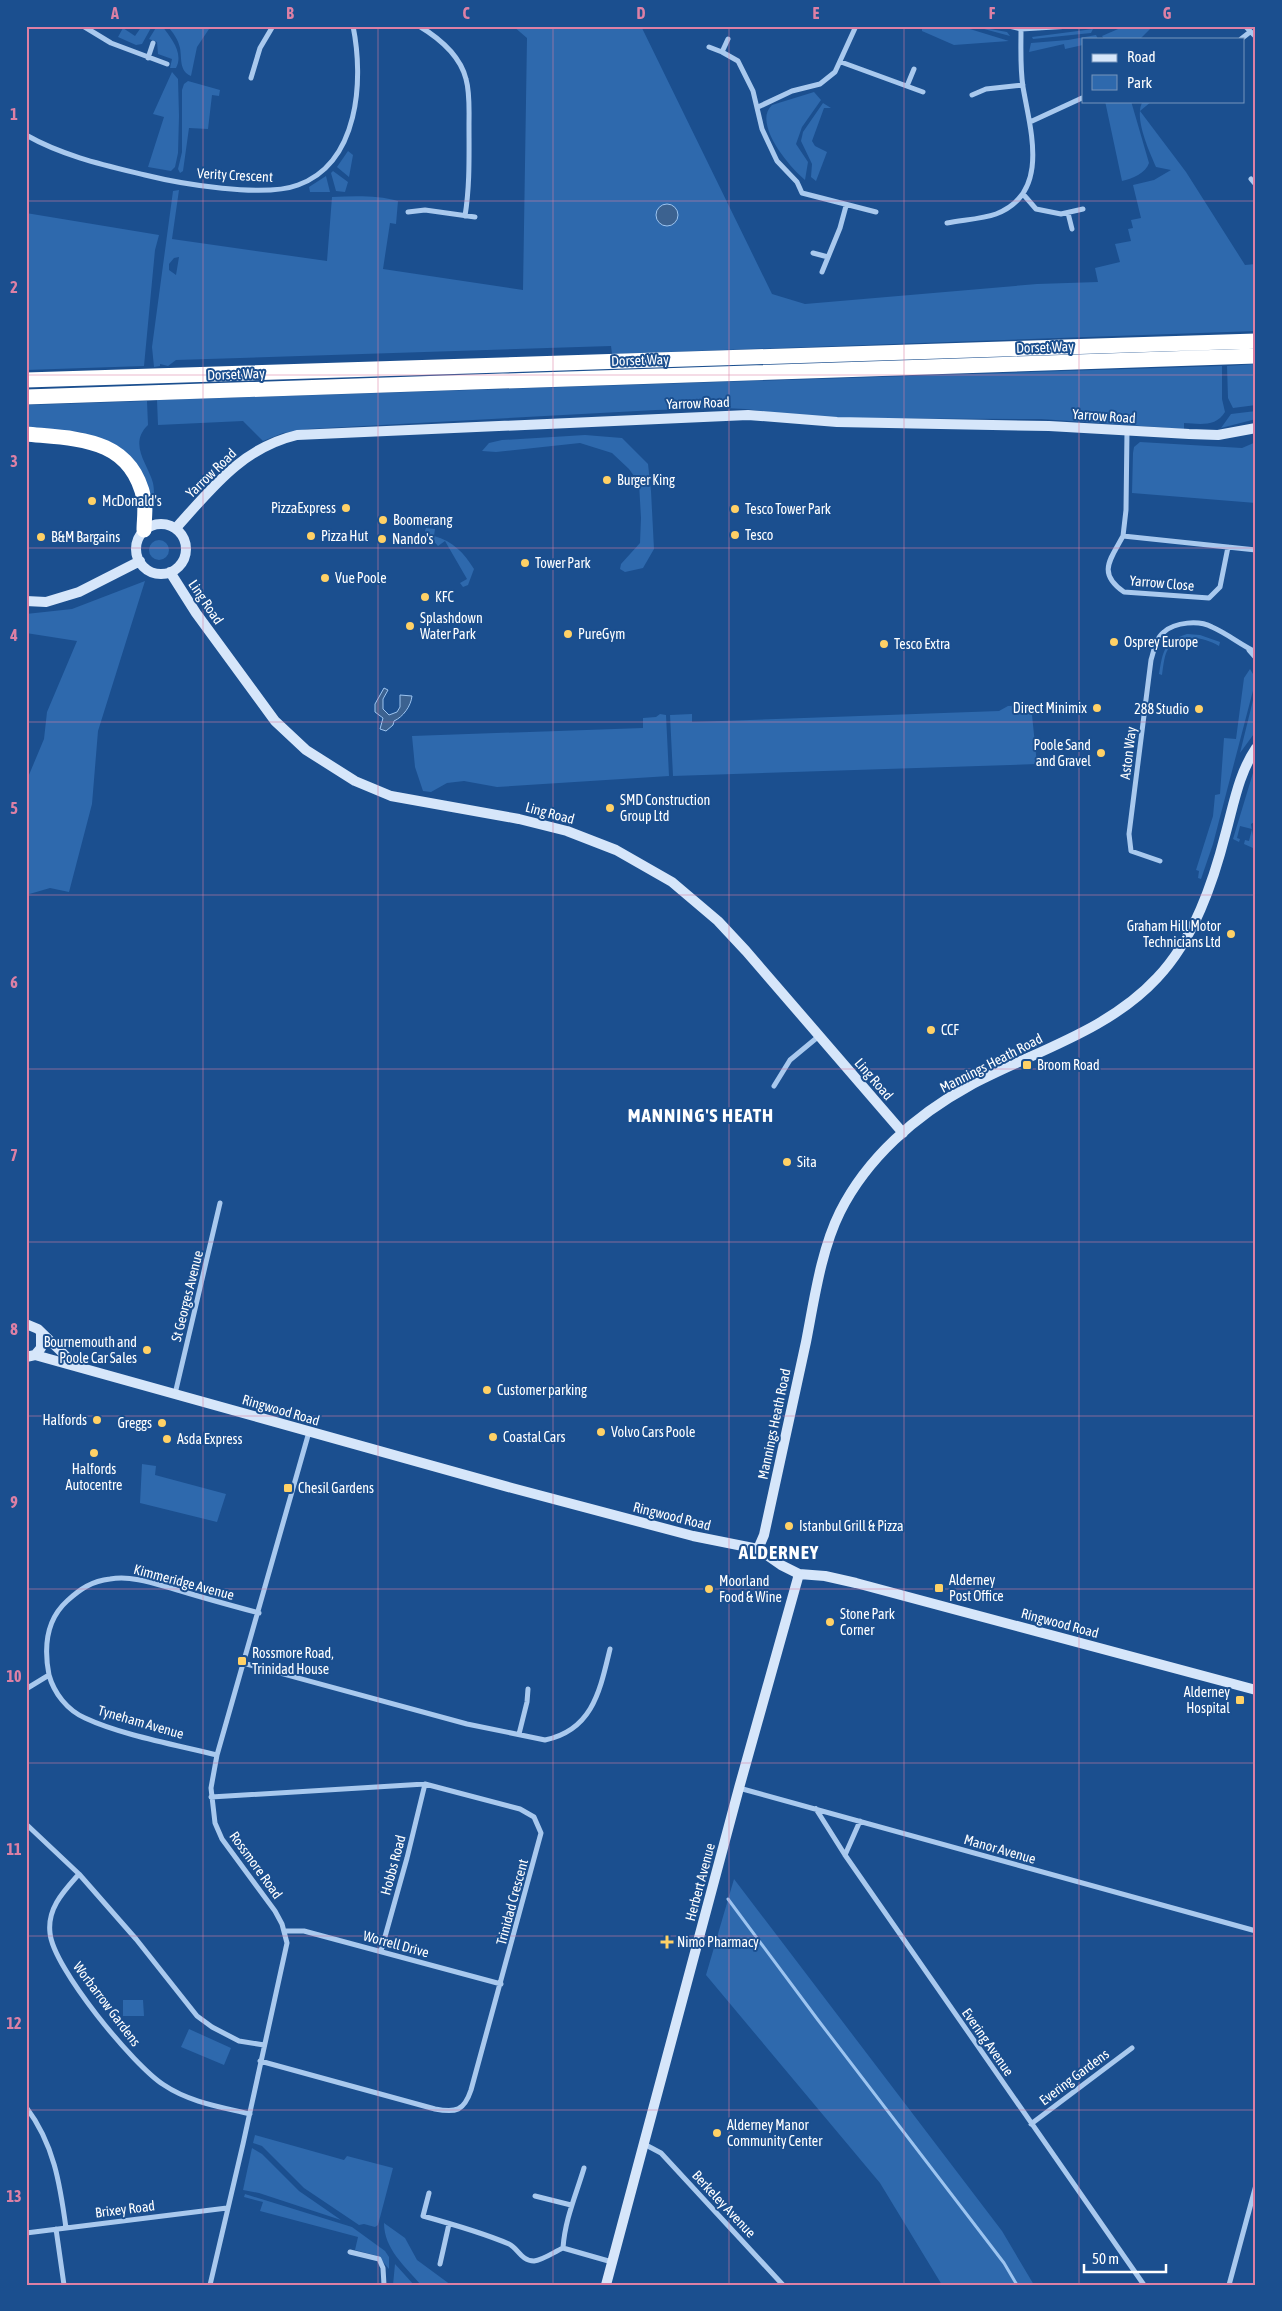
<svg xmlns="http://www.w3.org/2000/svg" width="1282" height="2311" viewBox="0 0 1282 2311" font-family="'Asap Condensed',sans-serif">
<rect width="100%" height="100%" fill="#1b4f8f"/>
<path fill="#2e69ad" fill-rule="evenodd" d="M 142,26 L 152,26 L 142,44 L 136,45 L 118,37 L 123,28 L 135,36 Z
M 157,26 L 162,26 C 171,38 184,53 176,68 L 170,68 L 172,59 L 158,54 L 157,42 L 149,39 Z
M 167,26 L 211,26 L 197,47 L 191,76 C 179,71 182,59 180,48 C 178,39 173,32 167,26 Z
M 513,26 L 641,26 L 772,294 L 805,304 L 1037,284 L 1098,282 L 1095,268 L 1120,262 L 1115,244 L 1131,241 L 1128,229 L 1133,228 L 1131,220 L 1141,218 L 1133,185 L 1154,180 L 1171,170 L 1156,167 C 1149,151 1133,116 1143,101 L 1152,101 L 1140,111 L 1186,172 L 1245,265 L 1256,264 L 1256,331 L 612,354 L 611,346 L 176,360 L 168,366 L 160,364 L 160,366 L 154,367 L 152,347 L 173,191 L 179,190 L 172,239 L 327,261 L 332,197 C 354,196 377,195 398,201 L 396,224 L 390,223 L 383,269 L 523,290 L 527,38 ZM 179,257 L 176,275 L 169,270 L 169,264 L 174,258 Z
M 919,26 L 960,26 L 1009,41 L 954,45 L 922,31 L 922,28 Z
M 973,26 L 1007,32 L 1010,36 Z
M 1125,26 L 1153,26 L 1140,39 L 1104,39 L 1102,36 Z
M 1093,29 L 1091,33 L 1033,39 L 1032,37 Z
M 1096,35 L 1098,39 L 1083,39 L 1083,45 L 1065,49 L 1064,44 L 1029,52 L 1031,43 L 1068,40 Z
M 172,72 L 178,79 L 179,116 L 178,153 L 175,167 L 171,171 L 148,167 L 164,117 L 153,114 Z
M 188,81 L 220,90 L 219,96 L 212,95 L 208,129 L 189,128 L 183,171 L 180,173 L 178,169 L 182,152 L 182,90 L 184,84 Z
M 814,92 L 821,100 L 802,127 L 796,144 L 808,162 L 805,180 C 790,168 752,123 772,105 Z
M 1105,101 L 1131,101 L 1149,163 C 1146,173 1132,179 1122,181 Z
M 823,103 L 831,108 L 824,108 L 812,141 L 815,146 L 827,152 L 816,181 L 811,177 L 812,164 L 801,141 L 803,132 Z
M 348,151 L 353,155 L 349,177 L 337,167 Z
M 333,171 L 348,182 L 345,192 L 336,191 L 331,173 Z
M 326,176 L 330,192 L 310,192 L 309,187 Z
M 26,213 L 159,235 L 155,250 L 144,366 L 26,370 Z
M 1256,364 L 1256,405 L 1233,408 L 1228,398 L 1227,366 Z
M 1222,366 L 1222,399 L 1225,412 C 1216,427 1200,424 1184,423 L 1184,429 L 1041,419 L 819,418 L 745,409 L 723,408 L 656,410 L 308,429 L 283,433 L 263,441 L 243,421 L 158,425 L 157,400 Z
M 147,401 L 148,425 C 128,444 148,464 153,483 C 155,493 154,505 152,515 L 144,485 L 97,438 L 80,432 L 26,428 L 26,405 Z
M 1256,411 L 1256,419 L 1221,428 L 1231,414 Z
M 585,435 L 622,438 L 648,464 L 651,491 L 654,549 L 643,568 L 625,572 L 620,569 L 621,564 L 640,543 L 641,518 L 639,483 L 629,469 L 612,453 L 580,443 L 496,452 L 482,451 L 489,443 L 502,440 Z
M 1140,442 L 1242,448 L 1256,442 L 1256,503 L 1132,493 L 1133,453 L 1134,447 Z
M 426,528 L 435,529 L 434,536 C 453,541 464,553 474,569 L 468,585 L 463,587 L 460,583 L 467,579 L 445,541 L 438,546 L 425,531 Z
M149 550a10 10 0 1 1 20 0a10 10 0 1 1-20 0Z
M 145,581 L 98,731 L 92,804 L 69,892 L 50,888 L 26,895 L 26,782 L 44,739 L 47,712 L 77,641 L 26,633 L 26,614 L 72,609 Z
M 1187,634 L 1200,635 L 1220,642 L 1219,646 C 1204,637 1178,632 1167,651 C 1164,657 1163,668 1162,675 L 1159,674 C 1163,652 1163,642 1187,634 Z
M 1250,669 L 1256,679 L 1213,844 L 1201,879 L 1198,878 L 1199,871 L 1196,870 L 1213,816 L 1215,795 L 1220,794 L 1224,738 L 1236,739 L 1244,678 Z
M 1256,688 L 1256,731 L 1240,753 Z
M 1031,705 L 1037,764 L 673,776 L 670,715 L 692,714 L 692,722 L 999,711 L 1008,706 Z
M 660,714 L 666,715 L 669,776 L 497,787 L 464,781 L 447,783 L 431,792 L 423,791 L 415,767 L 412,736 L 643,728 L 643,718 L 656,717 Z
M 1256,763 L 1256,821 L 1251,824 L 1255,848 L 1253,851 L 1253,848 L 1244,844 L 1245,840 L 1249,841 L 1252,829 L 1240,826 L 1237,838 L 1240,839 L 1239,842 L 1233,839 Z
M 142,1464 L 156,1466 L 155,1475 L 226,1494 L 217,1522 L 140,1503 Z
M 734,1879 L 1002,2231 L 1034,2285 L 942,2285 L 880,2183 L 706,1975 Z
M 123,2000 L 143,2000 L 144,2016 L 123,2016 Z
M 189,2029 L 231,2048 L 224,2065 L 181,2047 Z
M 255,2135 L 344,2160 L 347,2156 L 393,2168 L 378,2225 L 375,2227 L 364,2224 L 359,2225 L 304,2188 L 262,2146 L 253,2143 Z
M 252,2148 L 262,2154 L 299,2191 L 341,2220 L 259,2193 L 243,2190 Z
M 245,2194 L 352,2227 L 385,2251 L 389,2257 L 389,2269 L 378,2256 L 355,2250 L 358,2237 L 260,2211 L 263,2202 L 244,2197 Z
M 384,2223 L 405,2238 L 417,2260 L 451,2285 L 421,2285 C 405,2266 384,2249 384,2223 Z
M 395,2264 L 414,2285 L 393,2285 Z"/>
<path fill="#3c6290" stroke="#9cc4f0" d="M656 215a11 11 0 1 1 22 0a11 11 0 1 1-22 0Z
M 384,688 L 388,690 L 383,699 L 383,709 L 389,715 L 397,712 L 400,707 L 400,695 L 412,696 C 411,706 403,717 394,721 L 393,725 L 386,731 L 380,729 L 383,718 L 375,712 L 375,704 Z"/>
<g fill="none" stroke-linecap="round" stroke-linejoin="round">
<path stroke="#9cc4f0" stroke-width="3" d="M 728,1899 L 818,2020 L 1004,2263 L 1017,2285"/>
<path stroke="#a9c9ee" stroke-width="5" d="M 83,26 L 111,43 L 167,64
M 419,26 C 439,38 460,55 466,79 C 470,93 469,110 469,125 C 469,155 470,185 465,216
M 1009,26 L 1021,29 L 1071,26
M 1245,26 L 1256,37
M 1241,39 L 1250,32
M 709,47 L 722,52 L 738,61 L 753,91 L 762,129 L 777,161 L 797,182 L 802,193 L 876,212
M 722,52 L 728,39
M 148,58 L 153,43
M 841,62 L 923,92
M 251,78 L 260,48 L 273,26
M 907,86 L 914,69
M 972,95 L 986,89 L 1023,85
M 758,107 L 792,91 L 820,84 L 835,72 L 856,26
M 1030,122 L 1082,98
M 26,135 C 63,156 104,165 145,175 C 181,184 264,198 298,185 C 359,163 364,80 353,26
M 1251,179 L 1256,185
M 1023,194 L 1036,209 L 1061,214 L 1083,209
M 408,212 L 425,210 L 475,217
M 1068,213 L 1072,229
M 947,223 C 962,220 982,219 996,214 C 1051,193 1030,129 1023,87 C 1020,68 1021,48 1021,29
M 813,253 L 828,257
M 822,272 L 840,228 L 846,206
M 1127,431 L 1126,510 L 1123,536 L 1256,550
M 1123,536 C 1110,560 1097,573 1124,592 L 1209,598 L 1220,587 L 1228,547
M 1249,650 L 1256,658
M 1160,861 L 1131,851 L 1129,834 L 1151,660 C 1154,650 1156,638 1164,632 C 1175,622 1199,620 1212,627 C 1228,634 1241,645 1256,652
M 774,1086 L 790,1060 L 819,1036
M 175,1394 L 220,1203
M 243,1663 L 467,1724 L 545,1740 C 593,1730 600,1690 610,1649
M 49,1675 C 54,1693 67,1710 85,1718 C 121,1735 177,1745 217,1755
M 26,1689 L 49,1675 C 44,1649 45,1621 67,1601 C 80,1589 92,1581 110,1579 C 134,1575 158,1585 181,1591 C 207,1599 233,1606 259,1613
M 519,1734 L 527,1702 L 528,1689
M 739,1788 L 1256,1931
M 211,1797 L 425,1784 L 520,1809 L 534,1817 L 541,1833 L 471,2090 C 464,2111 456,2113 435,2109 L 260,2061
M 816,1809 L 845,1855 L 1144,2285
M 26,1824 L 79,1874 L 136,1939 L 197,2016 L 212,2027 L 239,2041 L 264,2045
M 845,1855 L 860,1821
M 79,1874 C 64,1891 47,1908 50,1933 C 53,1968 134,2066 164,2085 C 189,2102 221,2107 250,2114
M 284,1931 L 304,1931 L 501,1984
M 381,1951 L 407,1858 L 425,1784
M 26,2107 C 54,2144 60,2184 66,2228
M 1031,2124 L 1132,2048
M 644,2144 L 661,2153 L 783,2285
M 584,2168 C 576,2195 565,2219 563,2248 L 612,2262
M 429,2193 L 423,2216 C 452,2224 481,2232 509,2244 C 518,2248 521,2261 534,2261 C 543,2260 554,2252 563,2248
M 535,2196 L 571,2205
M 56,2229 L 64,2285
M 26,2233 L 227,2208
M 350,2252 L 379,2259 L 383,2268 L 384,2285
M 440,2264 L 449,2224
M 210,2285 L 243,2144 L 287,1943 L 282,1924 L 275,1911 L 222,1839 L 215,1823 L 211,1788 L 217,1755 L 309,1432
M 1229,2285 L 1256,2185"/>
<path stroke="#d6e6fa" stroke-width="10" d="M136 549a25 25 0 1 1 50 0a25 25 0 1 1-50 0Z
M 176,528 C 212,488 242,448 297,435 L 748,415 L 837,422 L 1049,426 L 1189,434 L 1218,435 L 1256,428
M 170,572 L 196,613 L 275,721 L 306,750 L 355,781 L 391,796 L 519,819 L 567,831 L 616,850 L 672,882 L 718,921 L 746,951 L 903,1133
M 26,601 L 46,602 L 79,592 L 140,561
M 26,1324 L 38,1329 L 76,1366
M 35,1355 L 512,1488 L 693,1536 L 758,1549 L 781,1565 L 799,1574 L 825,1576 L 856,1583 L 1256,1690
M 26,1357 L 35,1355 L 41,1348 L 41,1334
M 758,1549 L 764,1535 C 778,1471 792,1406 806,1342 C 814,1301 821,1250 840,1212 C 867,1158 916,1115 969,1086 C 1032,1052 1107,1032 1157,978 C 1194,939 1213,883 1226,832 C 1234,803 1239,773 1256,748
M 606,2285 L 739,1788 L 799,1574"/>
<path stroke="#fff" stroke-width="15" d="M 26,380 L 1256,341
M 26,397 L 1256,356
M 26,434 C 77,439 131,437 144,499 C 146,509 144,521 144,530"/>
</g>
<path fill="none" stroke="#dd80a5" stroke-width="1" stroke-opacity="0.55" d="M 203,26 L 203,2285M 378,26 L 378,2285M 553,26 L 553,2285M 729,26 L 729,2285M 904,26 L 904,2285M 1079,26 L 1079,2285M 26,201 L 1256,201M 26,375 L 1256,375M 26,548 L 1256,548M 26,722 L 1256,722M 26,895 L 1256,895M 26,1069 L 1256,1069M 26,1242 L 1256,1242M 26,1416 L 1256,1416M 26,1589 L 1256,1589M 26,1763 L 1256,1763M 26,1936 L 1256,1936M 26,2110 L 1256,2110"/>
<g fill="#ffd166" stroke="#1b4f8f" stroke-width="2">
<circle cx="607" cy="480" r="5"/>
<circle cx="92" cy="501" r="5"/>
<circle cx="346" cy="508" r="5"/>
<circle cx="735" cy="509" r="5"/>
<circle cx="383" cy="520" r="5"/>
<circle cx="735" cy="535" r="5"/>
<circle cx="311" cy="536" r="5"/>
<circle cx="41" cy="537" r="5"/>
<circle cx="382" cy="539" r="5"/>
<circle cx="525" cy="563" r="5"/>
<circle cx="325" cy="578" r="5"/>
<circle cx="425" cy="597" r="5"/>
<circle cx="410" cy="626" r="5"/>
<circle cx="568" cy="634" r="5"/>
<circle cx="1114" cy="642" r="5"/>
<circle cx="884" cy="644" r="5"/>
<circle cx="1097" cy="708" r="5"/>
<circle cx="1199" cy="709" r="5"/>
<circle cx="1101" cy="753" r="5"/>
<circle cx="610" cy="808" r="5"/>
<circle cx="1231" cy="934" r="5"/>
<circle cx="931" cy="1030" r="5"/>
<rect x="1022" y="1060" width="10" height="10" rx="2.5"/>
<circle cx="787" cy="1162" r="5"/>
<circle cx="147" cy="1350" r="5"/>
<circle cx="487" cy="1390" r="5"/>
<circle cx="97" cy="1420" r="5"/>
<circle cx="162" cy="1423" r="5"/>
<circle cx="601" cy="1432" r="5"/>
<circle cx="493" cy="1437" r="5"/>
<circle cx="167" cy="1439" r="5"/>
<circle cx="94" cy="1453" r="5"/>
<rect x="283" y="1483" width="10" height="10" rx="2.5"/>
<circle cx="789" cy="1526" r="5"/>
<rect x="934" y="1583" width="10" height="10" rx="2.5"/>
<circle cx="709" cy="1589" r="5"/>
<circle cx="830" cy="1622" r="5"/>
<rect x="237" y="1656" width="10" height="10" rx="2.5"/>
<rect x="1235" y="1695" width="10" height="10" rx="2.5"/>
<path d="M664.5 1934.5h5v5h5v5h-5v5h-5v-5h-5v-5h5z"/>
<circle cx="717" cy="2133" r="5"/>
</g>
<g text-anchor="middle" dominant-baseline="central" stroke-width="4" stroke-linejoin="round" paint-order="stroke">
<g font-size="14" fill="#fff" stroke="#1b4f8f">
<text transform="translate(235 175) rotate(3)">Verity Crescent</text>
<text transform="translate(1045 347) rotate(-2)">Dorset Way</text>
<text transform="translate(640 360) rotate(-2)">Dorset Way</text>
<text transform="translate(236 374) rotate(-2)">Dorset Way</text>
<text transform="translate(698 403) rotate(-2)">Yarrow Road</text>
<text transform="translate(1104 416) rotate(4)">Yarrow Road</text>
<text transform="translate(211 473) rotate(-44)">Yarrow Road</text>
<text transform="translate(1162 583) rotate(5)">Yarrow Close</text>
<text transform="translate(206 602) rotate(56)">Ling Road</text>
<text transform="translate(1128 753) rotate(-83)">Aston Way</text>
<text transform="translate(550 813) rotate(15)">Ling Road</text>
<text transform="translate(991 1063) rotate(-27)">Mannings Heath Road</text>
<text transform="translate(874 1079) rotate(49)">Ling Road</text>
<text transform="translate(187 1296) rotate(-76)">St Georges Avenue</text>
<text transform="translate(281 1410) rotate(16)">Ringwood Road</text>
<text transform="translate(774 1424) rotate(-78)">Mannings Heath Road</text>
<text transform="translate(672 1516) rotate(14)">Ringwood Road</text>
<text transform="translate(184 1582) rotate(15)">Kimmeridge Avenue</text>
<text transform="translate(1060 1623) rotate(15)">Ringwood Road</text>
<text transform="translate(141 1722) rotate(16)">Tyneham Avenue</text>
<text transform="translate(1000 1849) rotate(16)">Manor Avenue</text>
<text transform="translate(256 1865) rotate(54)">Rossmore Road</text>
<text transform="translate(393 1865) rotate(-75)">Hobbs Road</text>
<text transform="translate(700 1882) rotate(-75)">Herbert Avenue</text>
<text transform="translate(512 1902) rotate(-75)">Trinidad Crescent</text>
<text transform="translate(396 1944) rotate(15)">Worrell Drive</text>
<text transform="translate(107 2004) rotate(53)">Worbarrow Gardens</text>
<text transform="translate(988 2042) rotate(55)">Evering Avenue</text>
<text transform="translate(1074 2077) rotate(-37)">Evering Gardens</text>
<text transform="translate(724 2204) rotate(47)">Berkeley Avenue</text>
<text transform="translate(125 2209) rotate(-7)">Brixey Road</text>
</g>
<g font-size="14" fill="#fff" stroke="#1b4f8f" text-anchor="start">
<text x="617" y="480">Burger King</text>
<text x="102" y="501">McDonald's</text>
<text x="336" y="508" text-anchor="end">PizzaExpress</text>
<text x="745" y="509">Tesco Tower Park</text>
<text x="393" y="520">Boomerang</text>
<text x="745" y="535">Tesco</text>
<text x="321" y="536">Pizza Hut</text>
<text x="51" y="537">B&amp;M Bargains</text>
<text x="392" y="539">Nando's</text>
<text x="535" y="563">Tower Park</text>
<text x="335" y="578">Vue Poole</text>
<text x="435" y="597">KFC</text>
<text x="420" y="618">Splashdown<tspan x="420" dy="16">Water Park</tspan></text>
<text x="578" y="634">PureGym</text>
<text x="1124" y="642">Osprey Europe</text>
<text x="894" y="644">Tesco Extra</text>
<text x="1087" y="708" text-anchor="end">Direct Minimix</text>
<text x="1189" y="709" text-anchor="end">288 Studio</text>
<text x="1091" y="745" text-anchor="end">Poole Sand<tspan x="1091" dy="16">and Gravel</tspan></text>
<text x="620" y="800">SMD Construction<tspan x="620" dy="16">Group Ltd</tspan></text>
<text x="1221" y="926" text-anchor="end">Graham Hill Motor<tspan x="1221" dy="16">Technicians Ltd</tspan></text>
<text x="941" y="1030">CCF</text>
<text x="1037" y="1065">Broom Road</text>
<text x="797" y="1162">Sita</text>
<text x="137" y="1342" text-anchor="end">Bournemouth and<tspan x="137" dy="16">Poole Car Sales</tspan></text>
<text x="497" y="1390">Customer parking</text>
<text x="87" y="1420" text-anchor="end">Halfords</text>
<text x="152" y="1423" text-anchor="end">Greggs</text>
<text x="611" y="1432">Volvo Cars Poole</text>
<text x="503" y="1437">Coastal Cars</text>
<text x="177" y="1439">Asda Express</text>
<text x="94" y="1469" text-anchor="middle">Halfords<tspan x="94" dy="16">Autocentre</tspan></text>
<text x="298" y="1488">Chesil Gardens</text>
<text x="799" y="1526">Istanbul Grill &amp; Pizza</text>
<text x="949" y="1580">Alderney<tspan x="949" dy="16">Post Office</tspan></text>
<text x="719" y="1581">Moorland<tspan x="719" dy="16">Food &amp; Wine</tspan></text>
<text x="840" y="1614">Stone Park<tspan x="840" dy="16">Corner</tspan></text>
<text x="252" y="1653">Rossmore Road,<tspan x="252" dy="16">Trinidad House</tspan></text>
<text x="1230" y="1692" text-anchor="end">Alderney<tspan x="1230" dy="16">Hospital</tspan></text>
<text x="677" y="1942">Nimo Pharmacy</text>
<text x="727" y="2125">Alderney Manor<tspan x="727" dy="16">Community Center</tspan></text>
</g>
<g font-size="19" font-weight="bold" letter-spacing="1" fill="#fff" stroke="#1b4f8f">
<text x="701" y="1115">MANNING'S HEATH</text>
<text x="779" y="1552">ALDERNEY</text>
</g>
</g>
<rect width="1282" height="2311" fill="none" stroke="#1b4f8f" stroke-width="55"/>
<rect x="1082" y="38" width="162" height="65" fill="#1b4f8f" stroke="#7695bc"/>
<rect x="1092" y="54" width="25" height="8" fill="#d6e6fa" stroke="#7695bc"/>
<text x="1127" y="62" font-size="15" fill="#ffffff">Road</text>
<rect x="1092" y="75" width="25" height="15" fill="#2e69ad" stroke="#7695bc"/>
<text x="1127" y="88" font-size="15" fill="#ffffff">Park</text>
<path d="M1084 2264v8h82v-8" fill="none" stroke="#ffffff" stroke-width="2.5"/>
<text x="1092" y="2264" font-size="15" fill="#ffffff" stroke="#1b4f8f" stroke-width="4" paint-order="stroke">50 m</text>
<rect x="28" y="28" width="1226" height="2256" fill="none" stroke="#dd80a5" stroke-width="2"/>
<g font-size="16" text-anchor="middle" font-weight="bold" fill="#dd80a5">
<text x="115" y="19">A</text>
<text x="290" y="19">B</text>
<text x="466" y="19">C</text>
<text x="641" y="19">D</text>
<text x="816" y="19">E</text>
<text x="992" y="19">F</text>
<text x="1167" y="19">G</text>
<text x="14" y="120">1</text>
<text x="14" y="293">2</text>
<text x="14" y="467">3</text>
<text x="14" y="641">4</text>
<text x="14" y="814">5</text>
<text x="14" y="988">6</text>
<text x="14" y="1161">7</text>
<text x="14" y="1335">8</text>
<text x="14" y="1508">9</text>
<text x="14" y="1682">10</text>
<text x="14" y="1855">11</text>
<text x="14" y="2029">12</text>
<text x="14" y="2202">13</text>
</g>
</svg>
